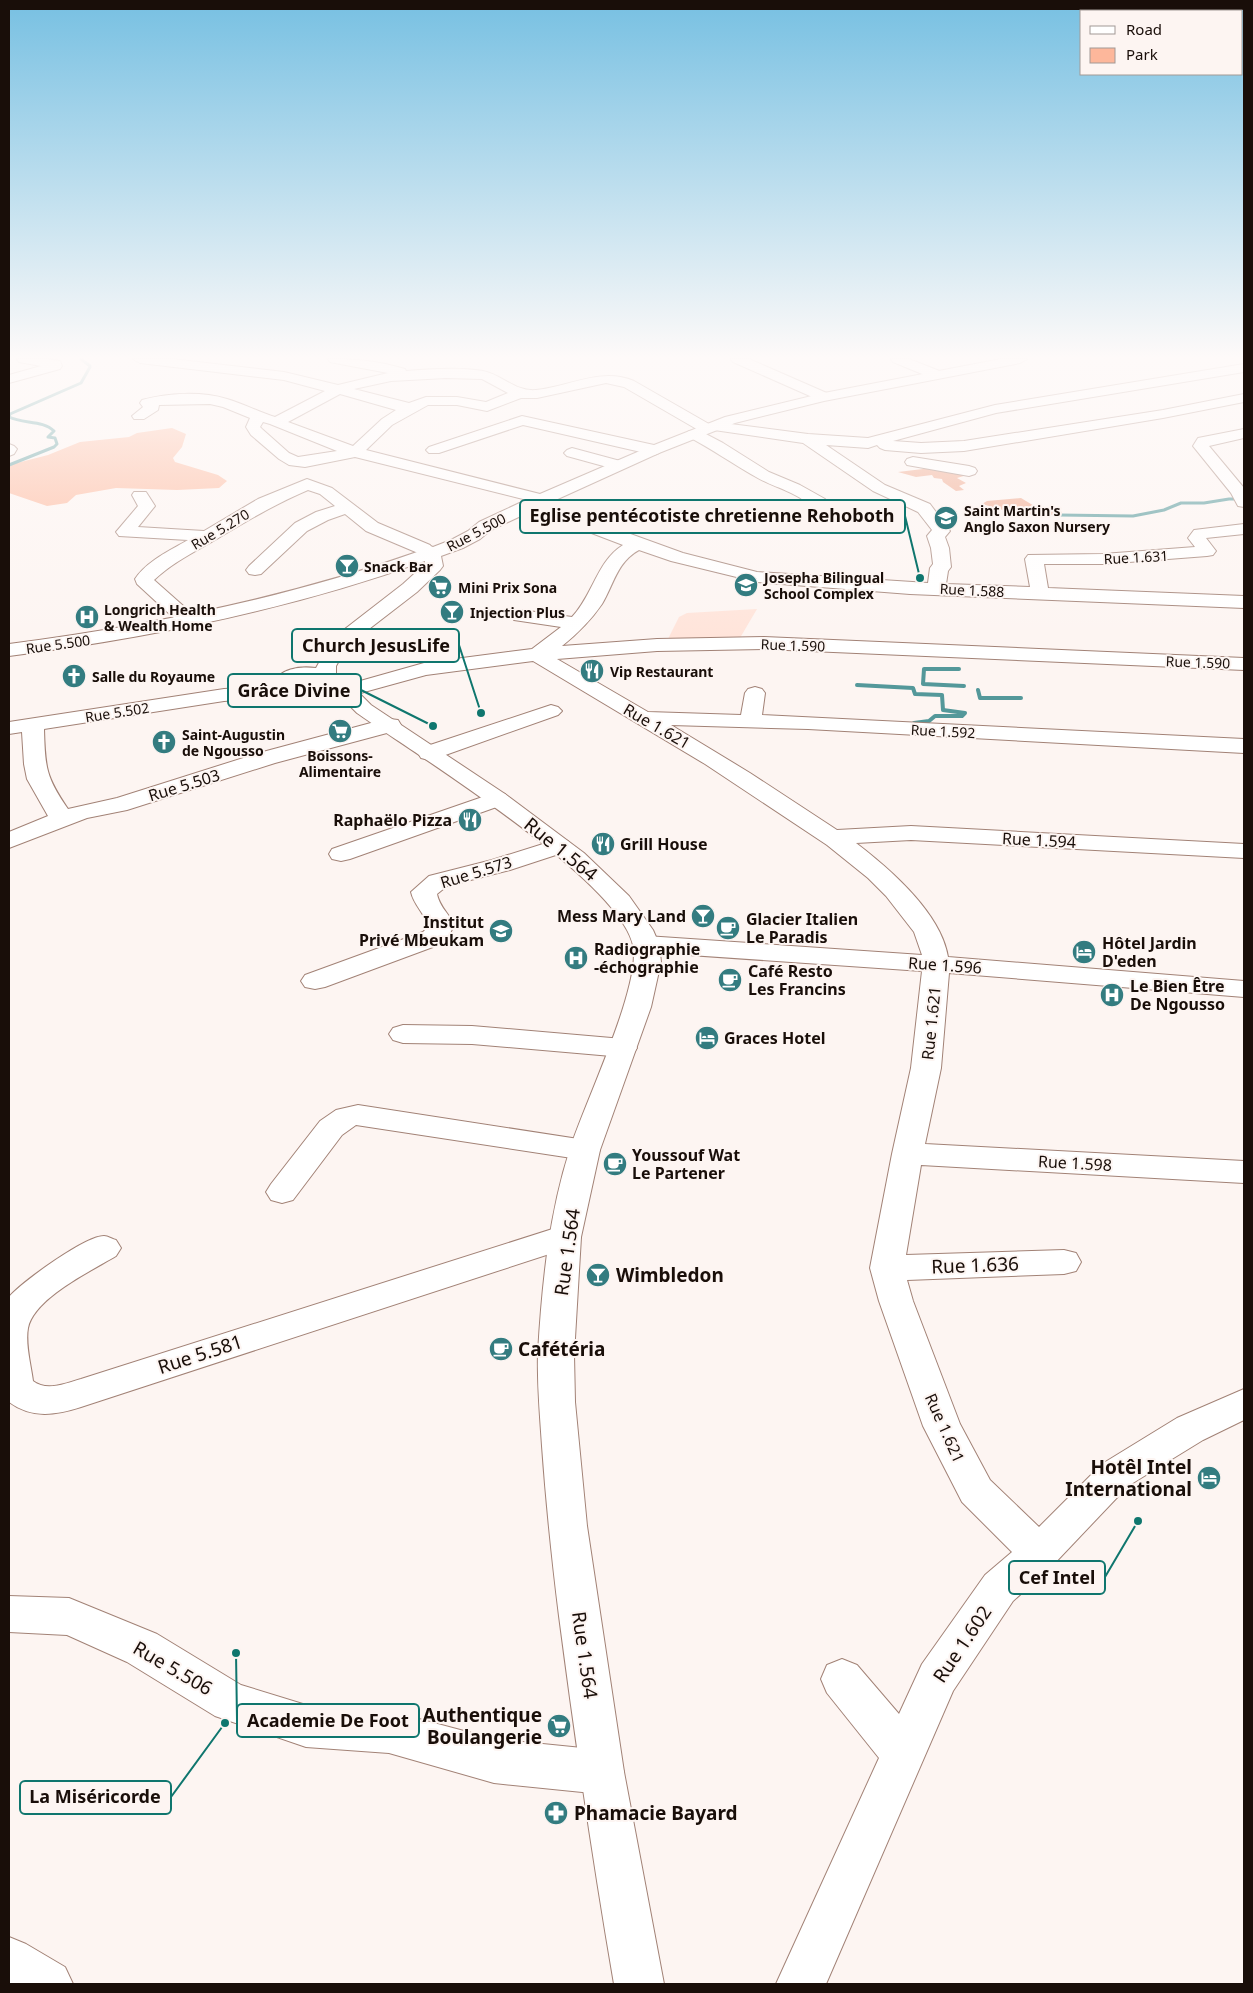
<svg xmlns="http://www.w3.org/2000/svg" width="1253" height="1993" viewBox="0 0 1253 1993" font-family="'Noto Sans',sans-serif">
<rect width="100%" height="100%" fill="#fdf5f2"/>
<path fill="#ffe4da" d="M 757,609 L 737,643 L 666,643 L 679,617 L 687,613 Z"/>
<path fill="#fdb79b" d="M 172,428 L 186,434 L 182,447 L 173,458 L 175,462 L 218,475 L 227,481 L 219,488 L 177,490 L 116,488 L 76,495 L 67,503 L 47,506 L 9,493 L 9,465 L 48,455 L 80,442 L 129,437 L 137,433 Z"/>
<path fill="#efa68a" d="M 931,468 L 967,475 L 957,478 L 966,483 L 959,486 L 964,490 L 956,491 L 943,482 L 942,479 L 934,478 L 932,475 L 916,477 L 898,472 Z
M 1021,498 L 1036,507 L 1049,508 L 1062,512 L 1061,515 L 1017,514 L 982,504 L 987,501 Z"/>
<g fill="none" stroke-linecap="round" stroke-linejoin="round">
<path stroke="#54989a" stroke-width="3" d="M 81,359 L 90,366
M 9,465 L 54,447 L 57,444 L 55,438 L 48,437 L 54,431 C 43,420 23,424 9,417 L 10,414 L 81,383 L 90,367
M 1059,515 L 1133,516 L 1164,510 L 1181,503 L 1204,503 L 1229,499 L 1239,499 L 1244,502"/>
<path stroke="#54989a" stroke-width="4" d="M 959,669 L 924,669 L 923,684 L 964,686
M 857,685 L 913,688 L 915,694 L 942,695 L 943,710 L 965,713 L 962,716 L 935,716 L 929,721 L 914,723
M 978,690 L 980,698 L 1021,698"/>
<g stroke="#a28276" stroke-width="2">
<path id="minor" d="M 17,359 L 47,359 L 60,361 L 62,366 L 60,369 L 9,383 L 9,375 L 41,366 L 19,362 Z
M 133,359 L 172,359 L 284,372 L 338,385 L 388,373 L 335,363 L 330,362 L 328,359 C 357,359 377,361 405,369 L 406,371 C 430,369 459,367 483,371 C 503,375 515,392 536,390 C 569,387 601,367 634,381 L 709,424 L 715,422 L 808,434 L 868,438 L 995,405 L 1244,364 L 1244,372 L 996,413 L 893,441 L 921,443 L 964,441 L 1163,410 L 1244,394 L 1244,402 L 1163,418 L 964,451 L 921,453 L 885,450 L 880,448 L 877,445 L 868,448 L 826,445 L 885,485 L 930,504 L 950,531 L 945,537 L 949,548 L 951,567 L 948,571 L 946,584 L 1030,587 L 1025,559 L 1028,555 L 1103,554 L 1195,547 L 1188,538 L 1194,530 L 1244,524 L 1244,534 L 1206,538 L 1216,551 L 1213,555 L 1207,556 L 1103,564 L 1044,564 L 1048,588 L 1244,596 L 1244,608 L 910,594 L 757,582 L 671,561 L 639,550 C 617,562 614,584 602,604 C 591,620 577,634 562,646 L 657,639 L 764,637 L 1244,658 L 1244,670 L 764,649 L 657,651 L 557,659 L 648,712 L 741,715 L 745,693 L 748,689 L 755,687 L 762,689 L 765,693 L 762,715 L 1244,739 L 1244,753 L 808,729 L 671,725 L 750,773 L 837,830 L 911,826 L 1244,844 L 1244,858 L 911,840 L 856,843 C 890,869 941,913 948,957 L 1244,981 L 1244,997 L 949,973 L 941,1068 L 925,1144 L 1244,1161 L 1244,1183 L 921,1165 L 906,1255 L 1064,1250 L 1076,1253 L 1081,1262 L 1076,1271 L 1064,1274 L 907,1280 L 913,1301 L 960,1424 L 990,1480 L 1039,1527 L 1102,1464 L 1177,1418 L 1244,1389 L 1244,1420 L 1203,1440 L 1128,1486 L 1053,1565 L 1013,1601 L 953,1691 L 826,1984 L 776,1984 L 879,1758 L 827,1693 L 821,1679 L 827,1665 L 842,1659 L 857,1665 L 899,1714 L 922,1664 L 985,1575 L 1012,1552 L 962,1502 L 923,1426 L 879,1301 L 870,1268 L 892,1154 L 911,1068 L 922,971 L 646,952 L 637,950 L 633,944 L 637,938 L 646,936 L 922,955 L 914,932 L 886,896 L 868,878 L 827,845 L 705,764 L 533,661 L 426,675 L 346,697 L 339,695 L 336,691 L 339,687 L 424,663 L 532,649 L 561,627 L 514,620 L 511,616 L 514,612 L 521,610 L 572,617 C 593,595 597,561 623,545 L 526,508 L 524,504 L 527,500 L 355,457 L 305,467 L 289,465 L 279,459 L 251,435 L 246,427 L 250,418 L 223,407 L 210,404 L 159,405 L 158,410 L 144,419 L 134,419 L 132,416 L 143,407 L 140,403 L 142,400 C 168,393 201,391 227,399 C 244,404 259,412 275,417 L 325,391 L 284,380 L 140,363 ZM 446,378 L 482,379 L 508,393 L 486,402 L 457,397 L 426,397 L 409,403 L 354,389 L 391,381 ZM 606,383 L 624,387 L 700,431 L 689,431 L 686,434 L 689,437 C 712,449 733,464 756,477 C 776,489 805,493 817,515 L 811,520 L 794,521 L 791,525 L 794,529 C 810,533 825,530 834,516 L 825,499 L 800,485 L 769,472 L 723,443 L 702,432 L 707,433 L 714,430 L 803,443 L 873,491 L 918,512 L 932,530 L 927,536 L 931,548 L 933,564 L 930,568 L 928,583 L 757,572 L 683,553 L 545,503 L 550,499 L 548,496 L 366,450 L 392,425 L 428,405 L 457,405 L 487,411 L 521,398 L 537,398 ZM 340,394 L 396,410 L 382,419 L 353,446 L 288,422 ZM 263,422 L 270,424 L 337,451 L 298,457 L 289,453 L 262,429 L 260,427 Z
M 731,359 L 749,359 L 829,394 L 831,397 L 829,400 L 819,400 L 733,362 Z
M 891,359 L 909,359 L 942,372 L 944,375 L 937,379 L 932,378 L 893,362 Z
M 522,416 L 654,445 L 659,447 L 662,450 L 659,453 L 654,455 L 523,425 L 439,453 L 429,453 L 426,450 L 429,447 Z
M 1244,429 L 1244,438 L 1209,446 L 1244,488 L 1244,507 L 1238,506 L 1231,493 L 1193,446 L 1198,438 Z
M 9,444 L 14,446 L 17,449 L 14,454 L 9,456 Z
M 572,448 L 624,462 L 626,465 L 624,468 L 618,470 L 567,456 L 564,453 L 567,450 Z
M 913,457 L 969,466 L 975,468 L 977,471 L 975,474 L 969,476 L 907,465 L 905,462 L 907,459 Z
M 307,479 L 332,488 L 378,523 L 430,545 L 433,549 L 430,553 L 424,554 L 418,553 L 366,531 L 345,514 L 328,520 L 307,531 L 261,574 L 255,575 L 249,574 L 246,570 L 249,566 L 295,523 L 316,512 L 335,506 L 320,494 L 308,490 C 275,504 245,522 215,540 C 194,552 172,563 154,580 L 189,611 L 192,615 L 189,619 L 182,621 L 175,619 L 137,584 L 135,579 C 147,561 169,551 188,540 L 119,536 L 116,532 L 138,506 L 132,495 L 134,492 L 146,492 L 155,506 L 138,527 L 204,531 L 258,499 Z
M 294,685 L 301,687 L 304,691 L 301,695 L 224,701 L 44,729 C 45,768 46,777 68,809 L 117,798 L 259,753 L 382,720 L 390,719 L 398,720 L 401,725 L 398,730 L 275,763 L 127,810 L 87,818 L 9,848 L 9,832 L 48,816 L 27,779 L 24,764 L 22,732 L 9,734 L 9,722 L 224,689 Z
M 551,705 L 558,707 L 562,711 L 558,715 L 437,758 L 429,760 L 421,758 L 418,753 L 421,748 Z
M 497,792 L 505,794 L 509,799 L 505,804 L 350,859 L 341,861 L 332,859 L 329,854 L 332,849 Z
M 559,839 L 568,841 L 571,846 L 568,851 L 510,870 L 447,886 L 437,894 C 442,918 467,919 441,944 L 325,987 L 315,989 L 305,987 L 301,981 L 305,975 L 423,932 L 428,927 C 426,914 414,906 411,892 L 429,876 L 492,860 Z
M 403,1025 L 472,1026 L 623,1039 L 633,1042 L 637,1048 L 633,1054 L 623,1057 L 472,1044 L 403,1043 L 393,1040 L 389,1034 L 393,1028 Z
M 358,1105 L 585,1140 L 596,1143 L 600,1150 L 596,1157 L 585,1160 L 356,1125 L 342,1135 L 293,1200 L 282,1203 L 271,1200 L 266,1192 L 271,1184 L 320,1121 L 336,1110 Z
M 565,1225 L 577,1229 L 581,1237 L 577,1245 L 81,1407 C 56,1415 32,1419 9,1402 L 9,1297 C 22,1282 85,1236 104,1236 C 108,1236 112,1239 116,1240 L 121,1248 L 116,1256 C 91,1271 34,1298 28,1328 C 25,1344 31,1365 33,1381 C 47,1392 66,1383 81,1379 Z
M 9,1596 L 69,1598 L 157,1634 L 241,1685 L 306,1705 L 389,1711 L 494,1739 L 602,1750 L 618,1757 L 624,1772 L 618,1787 L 602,1794 L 494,1783 L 389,1753 L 306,1747 L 215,1716 L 127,1662 L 67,1635 L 9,1632 Z
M 9,1937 L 26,1944 L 65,1967 L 73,1984 L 9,1984 Z"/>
</g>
<g stroke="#a28276" stroke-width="2">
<path id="major" d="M 1001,359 L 1027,359 L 1020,363 L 824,401 L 735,423 L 659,453 L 538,508 L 491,530 L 480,539 L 463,548 L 441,556 L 443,566 L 440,570 L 417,592 L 347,646 L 336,666 L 336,679 L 353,687 L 371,705 L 505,794 L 584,853 L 629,896 L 653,930 L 659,944 L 661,962 L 651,1007 L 600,1150 L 581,1237 L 574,1355 L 575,1402 L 587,1526 L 624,1772 L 664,1984 L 614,1984 C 593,1862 575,1739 559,1616 C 552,1560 546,1503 542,1446 C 540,1415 537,1384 538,1353 C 542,1284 549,1214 570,1149 C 584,1104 642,985 633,945 C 618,879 417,755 357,713 L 339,695 L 328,691 C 313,700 285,703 274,686 C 277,668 301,666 316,668 L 332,639 L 403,584 L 425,564 L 425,561 C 291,609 151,638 9,656 L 9,644 C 148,626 284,599 417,552 L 415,549 L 418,545 L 424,544 L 433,547 L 451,540 L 468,531 L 479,522 L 526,500 L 649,447 L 725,417 L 824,393 ZM 304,679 L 315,681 L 306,686 L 295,684 Z"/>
</g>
<use href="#minor" fill="#fff" fill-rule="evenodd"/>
<use href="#major" fill="#fff" fill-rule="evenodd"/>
</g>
<linearGradient id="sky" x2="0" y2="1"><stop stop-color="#77c0e2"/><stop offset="0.56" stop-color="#fefaf9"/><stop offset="1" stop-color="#fefaf9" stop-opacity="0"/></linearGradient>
<rect width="1253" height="638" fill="url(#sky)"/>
<defs>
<g id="school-disc" transform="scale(1.25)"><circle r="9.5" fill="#337c80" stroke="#fdf5f2"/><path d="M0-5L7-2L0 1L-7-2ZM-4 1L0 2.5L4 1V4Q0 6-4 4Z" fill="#fff"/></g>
<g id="bar-disc" transform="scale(1.25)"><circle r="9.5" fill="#337c80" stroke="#fdf5f2"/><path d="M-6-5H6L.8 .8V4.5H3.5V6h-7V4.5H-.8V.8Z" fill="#fff"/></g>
<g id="supermarket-disc" transform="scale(1.25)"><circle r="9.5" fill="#337c80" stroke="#fdf5f2"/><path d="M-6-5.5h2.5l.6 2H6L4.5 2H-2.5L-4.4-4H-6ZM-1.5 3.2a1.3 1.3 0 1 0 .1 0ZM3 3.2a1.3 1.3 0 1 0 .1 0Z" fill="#fff"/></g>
<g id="hospital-disc" transform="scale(1.25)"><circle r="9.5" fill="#337c80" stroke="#fdf5f2"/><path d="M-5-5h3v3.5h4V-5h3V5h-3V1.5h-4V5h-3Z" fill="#fff"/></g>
<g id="restaurant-disc" transform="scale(1.25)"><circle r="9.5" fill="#337c80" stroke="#fdf5f2"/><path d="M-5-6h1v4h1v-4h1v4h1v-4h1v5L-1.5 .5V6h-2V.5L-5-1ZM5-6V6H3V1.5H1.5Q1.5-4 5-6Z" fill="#fff"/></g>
<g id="church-disc" transform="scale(1.25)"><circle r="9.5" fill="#337c80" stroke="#fdf5f2"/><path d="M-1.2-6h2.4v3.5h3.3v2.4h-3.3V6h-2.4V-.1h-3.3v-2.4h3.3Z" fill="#fff"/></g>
<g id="cafe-disc" transform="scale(1.25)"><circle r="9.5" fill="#337c80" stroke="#fdf5f2"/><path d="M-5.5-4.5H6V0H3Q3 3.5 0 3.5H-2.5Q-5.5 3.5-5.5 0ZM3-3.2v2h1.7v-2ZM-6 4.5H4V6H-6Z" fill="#fff"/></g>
<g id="hotel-disc" transform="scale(1.25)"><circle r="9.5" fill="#337c80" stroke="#fdf5f2"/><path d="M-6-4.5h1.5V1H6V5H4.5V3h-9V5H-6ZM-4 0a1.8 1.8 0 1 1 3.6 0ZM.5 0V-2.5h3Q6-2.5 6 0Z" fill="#fff"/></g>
<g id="pharmacy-disc" transform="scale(1.25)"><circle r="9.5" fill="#337c80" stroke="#fdf5f2"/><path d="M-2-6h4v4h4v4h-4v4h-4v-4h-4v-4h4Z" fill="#fff"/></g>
</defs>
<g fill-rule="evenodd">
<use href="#school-disc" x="946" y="518"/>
<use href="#bar-disc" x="347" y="566"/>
<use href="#school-disc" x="746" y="585"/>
<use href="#supermarket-disc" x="440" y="587"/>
<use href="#bar-disc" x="452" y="612"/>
<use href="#hospital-disc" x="87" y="617"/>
<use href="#restaurant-disc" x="592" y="671"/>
<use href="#church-disc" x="74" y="676"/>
<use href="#supermarket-disc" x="340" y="731"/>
<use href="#church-disc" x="164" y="742"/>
<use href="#restaurant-disc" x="470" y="820"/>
<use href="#restaurant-disc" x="603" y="844"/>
<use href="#bar-disc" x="703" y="916"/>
<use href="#cafe-disc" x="728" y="928"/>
<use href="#school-disc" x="501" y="931"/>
<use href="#hotel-disc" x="1084" y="952"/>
<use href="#hospital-disc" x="576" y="958"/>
<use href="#cafe-disc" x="730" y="980"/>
<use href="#hospital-disc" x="1112" y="995"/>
<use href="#hotel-disc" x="707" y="1038"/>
<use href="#cafe-disc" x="615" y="1164"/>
<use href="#bar-disc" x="598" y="1275"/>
<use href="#cafe-disc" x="501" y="1349"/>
<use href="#hotel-disc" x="1209" y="1478"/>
<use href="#supermarket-disc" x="559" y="1726"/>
<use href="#pharmacy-disc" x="556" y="1813"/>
</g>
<g text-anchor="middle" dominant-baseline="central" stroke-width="4" stroke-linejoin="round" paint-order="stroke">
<g font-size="14" font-weight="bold" fill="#190e09" stroke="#fdf5f2" text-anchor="start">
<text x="964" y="510">Saint Martin's<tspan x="964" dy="16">Anglo Saxon Nursery</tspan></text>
<text x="364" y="566">Snack Bar</text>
<text x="764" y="577">Josepha Bilingual<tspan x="764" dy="16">School Complex</tspan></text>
<text x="458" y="587">Mini Prix Sona</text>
<text x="104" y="609">Longrich Health<tspan x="104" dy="16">&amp; Wealth Home</tspan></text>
<text x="470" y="612">Injection Plus</text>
<text x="610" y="671">Vip Restaurant</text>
<text x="92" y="676">Salle du Royaume</text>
<text x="182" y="734">Saint-Augustin<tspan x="182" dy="16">de Ngousso</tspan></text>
<text x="340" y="755" text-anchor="middle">Boissons-<tspan x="340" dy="16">Alimentaire</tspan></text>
</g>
<g font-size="14" fill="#190e09" stroke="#fdf5f2">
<text transform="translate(220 529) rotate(-31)">Rue 5.270</text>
<text transform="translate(476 532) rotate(-28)">Rue 5.500</text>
<text transform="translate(1136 557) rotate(-3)">Rue 1.631</text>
<text transform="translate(972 590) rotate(3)">Rue 1.588</text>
<text transform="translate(58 644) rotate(-8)">Rue 5.500</text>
<text transform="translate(793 645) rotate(2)">Rue 1.590</text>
<text transform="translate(1198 662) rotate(2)">Rue 1.590</text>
<text transform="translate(117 712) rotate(-9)">Rue 5.502</text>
<text transform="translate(943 731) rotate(3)">Rue 1.592</text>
</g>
<g font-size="16" fill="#190e09" stroke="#fdf5f2">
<text transform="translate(657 726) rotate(30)">Rue 1.621</text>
<text transform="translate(184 785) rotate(-17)">Rue 5.503</text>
<text transform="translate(1039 840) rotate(3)">Rue 1.594</text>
<text transform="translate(476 872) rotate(-17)">Rue 5.573</text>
<text transform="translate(945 965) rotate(4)">Rue 1.596</text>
<text transform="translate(931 1023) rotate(-84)">Rue 1.621</text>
<text transform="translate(1075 1163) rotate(3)">Rue 1.598</text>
<text transform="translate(945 1428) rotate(66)">Rue 1.621</text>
</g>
<g font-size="16" font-weight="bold" fill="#190e09" stroke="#fdf5f2" text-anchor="start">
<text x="452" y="820" text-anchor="end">Raphaëlo Pizza</text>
<text x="620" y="844">Grill House</text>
<text x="686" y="916" text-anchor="end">Mess Mary Land</text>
<text x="746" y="919">Glacier Italien<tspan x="746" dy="18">Le Paradis</tspan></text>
<text x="484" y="922" text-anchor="end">Institut<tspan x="484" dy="18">Privé Mbeukam</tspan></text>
<text x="1102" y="943">Hôtel Jardin<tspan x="1102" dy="18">D'eden</tspan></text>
<text x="594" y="949">Radiographie<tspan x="594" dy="18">-échographie</tspan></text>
<text x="748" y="971">Café Resto<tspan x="748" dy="18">Les Francins</tspan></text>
<text x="1130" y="986">Le Bien Être<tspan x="1130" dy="18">De Ngousso</tspan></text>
<text x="724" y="1038">Graces Hotel</text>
<text x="632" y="1155">Youssouf Wat<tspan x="632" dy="18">Le Partener</tspan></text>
</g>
<g font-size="19" fill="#190e09" stroke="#fdf5f2">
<text transform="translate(561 849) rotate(39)">Rue 1.564</text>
<text transform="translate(567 1252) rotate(-82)">Rue 1.564</text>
<text transform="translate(975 1265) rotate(-2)">Rue 1.636</text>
<text transform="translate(200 1354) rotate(-18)">Rue 5.581</text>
<text transform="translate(962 1644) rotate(-56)">Rue 1.602</text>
<text transform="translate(585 1655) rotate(82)">Rue 1.564</text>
<text transform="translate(173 1668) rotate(30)">Rue 5.506</text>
</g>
<g font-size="19" font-weight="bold" fill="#190e09" stroke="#fdf5f2" text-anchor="start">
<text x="616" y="1275">Wimbledon</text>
<text x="518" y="1349">Cafétéria</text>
<text x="1192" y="1467" text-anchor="end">Hotêl Intel<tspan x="1192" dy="22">International</tspan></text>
<text x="542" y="1715" text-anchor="end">Authentique<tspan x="542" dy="22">Boulangerie</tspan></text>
<text x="574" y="1813">Phamacie Bayard</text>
</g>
</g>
<path fill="none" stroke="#0f766e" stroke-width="2" d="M920 578L905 516M481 713L459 645M433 726L361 690M1138 1521L1105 1577M236 1653L237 1720M225 1723L171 1797"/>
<g fill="#0f766e" stroke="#fdf5f2" stroke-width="2">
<circle cx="920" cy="578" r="5"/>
<circle cx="481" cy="713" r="5"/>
<circle cx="433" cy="726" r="5"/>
<circle cx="1138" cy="1521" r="5"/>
<circle cx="236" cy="1653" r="5"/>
<circle cx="225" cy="1723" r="5"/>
</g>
<g fill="#fdf5f2" stroke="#0f766e" stroke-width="2">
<rect x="520" y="500" width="385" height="33" rx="5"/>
<rect x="292" y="629" width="167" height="33" rx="5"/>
<rect x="228" y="674" width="133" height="33" rx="5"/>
<rect x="1009" y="1561" width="96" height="33" rx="5"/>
<rect x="237" y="1704" width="182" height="33" rx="5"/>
<rect x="20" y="1781" width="151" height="33" rx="5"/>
</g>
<g font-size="18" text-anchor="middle" font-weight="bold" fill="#190e09">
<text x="712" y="522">Eglise pentécotiste chretienne Rehoboth</text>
<text x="376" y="652">Church JesusLife</text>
<text x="294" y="697">Grâce Divine</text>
<text x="1057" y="1584">Cef Intel</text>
<text x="328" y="1727">Academie De Foot</text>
<text x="95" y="1803">La Miséricorde</text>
</g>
<rect width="1253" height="1993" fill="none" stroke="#190e09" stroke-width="20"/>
<rect x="1080" y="10" width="162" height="65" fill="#fdf5f2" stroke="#a29995"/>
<rect x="1090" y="26" width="25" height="8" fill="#ffffff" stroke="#a29995"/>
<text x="1126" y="35" font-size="15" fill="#190e09">Road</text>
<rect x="1090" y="48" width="25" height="15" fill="#fdb79b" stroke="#a29995"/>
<text x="1126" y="60" font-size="15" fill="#190e09">Park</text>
</svg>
